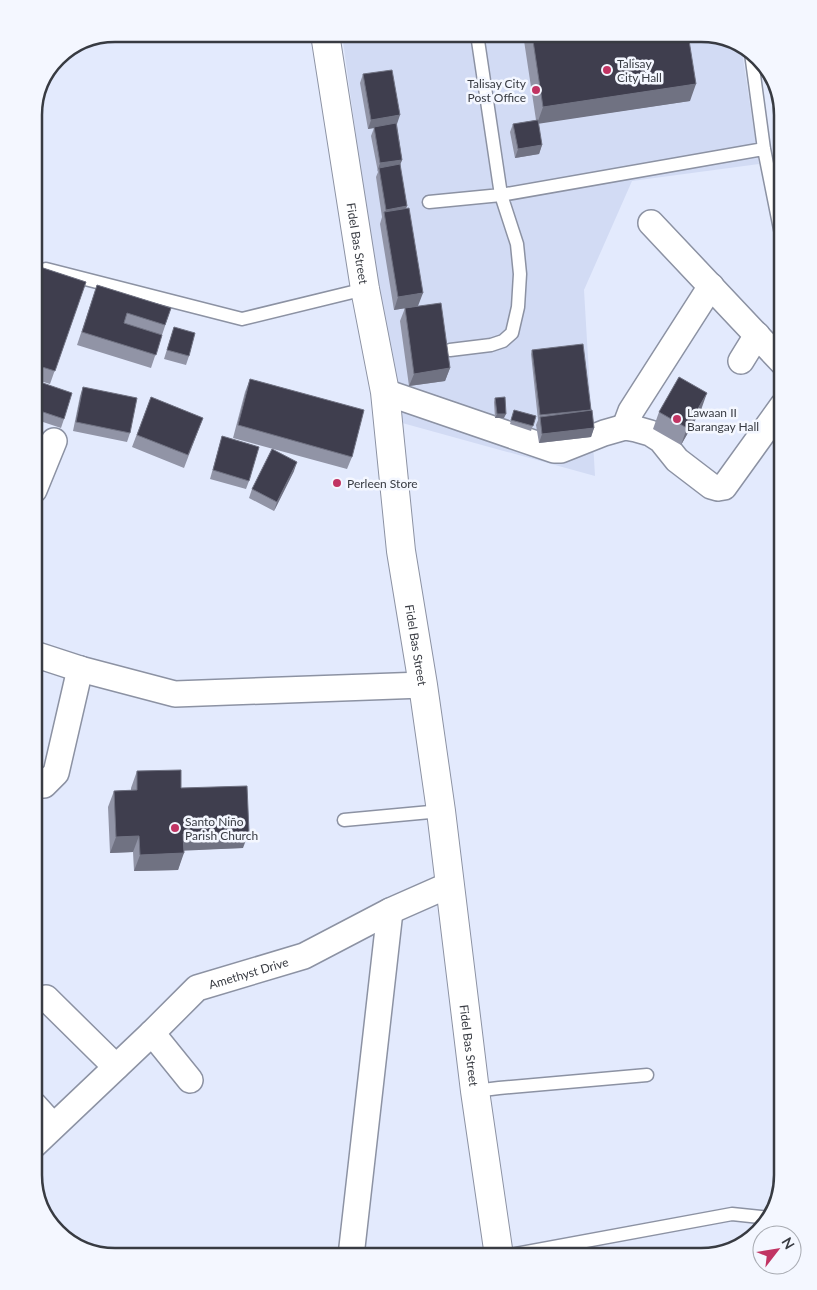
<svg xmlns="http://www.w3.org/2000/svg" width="817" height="1290" viewBox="0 0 817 1290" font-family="Lato,sans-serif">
<rect width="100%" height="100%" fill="#e3eafd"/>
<path fill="#d2dbf4" d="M 342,34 L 707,34 L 741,45 L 759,164 L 632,181 L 584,290 L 595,476 L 395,421 Z"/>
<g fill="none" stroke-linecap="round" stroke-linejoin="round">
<g stroke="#8c92a3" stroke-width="15">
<path id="service" d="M 751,53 L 764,149 L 783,244
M 429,202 L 501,195 L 764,149
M 46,269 L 242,319 L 365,289
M 450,350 L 491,345 L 503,341 L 512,333 L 518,307 L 520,274 L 517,244 L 501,195 L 477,34
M 344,820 L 441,811
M 475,1091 L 499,1088 L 647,1075
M 505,1256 L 732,1214 L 770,1218"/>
</g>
<g stroke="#8c92a3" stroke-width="28">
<g id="minor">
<path d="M 651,223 L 783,363"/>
<path d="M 741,361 L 757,335"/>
<path d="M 385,392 L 554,450 L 561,450 L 604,433 L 625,427 L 636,429 L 650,433 L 661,440 L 677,460 L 711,486 L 718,488 L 724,487 L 783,405"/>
<path d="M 625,427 L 631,411 L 711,286"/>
<path d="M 34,490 L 54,441"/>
<path d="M 34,654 L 80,669 L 175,694 L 423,685"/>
<path d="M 34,785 L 44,785 L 56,773 L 80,669"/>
<path d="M 46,998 L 116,1067"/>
<path d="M 152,1033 L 190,1080"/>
<path d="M 34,1105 L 53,1126"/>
<path id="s1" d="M 34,1145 L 152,1033 L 197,988 L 304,956 L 390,911 L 449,885"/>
<path d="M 351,1256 L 390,911"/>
</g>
</g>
<g stroke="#8c92a3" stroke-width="30">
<g id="tertiary">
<path id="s2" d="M 325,34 L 365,289 L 385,392 L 401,551 L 423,685 L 441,811 L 475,1091 L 499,1256"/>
</g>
</g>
<use href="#service" stroke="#fff" stroke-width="12"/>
<use href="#minor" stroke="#fff" stroke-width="25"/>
<use href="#tertiary" stroke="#fff" stroke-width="28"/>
</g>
<path fill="#9194a6" d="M 523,34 L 688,34 L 690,101 L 538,123 L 542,145 L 539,154 L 515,158 L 510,132 L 513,124 L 536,120 Z
M 363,74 L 397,124 L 402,160 L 400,164 L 418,306 L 394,310 L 380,224 L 382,217 L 376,177 L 378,172 L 371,136 L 374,128 L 368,129 L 360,83 Z
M 34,265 L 86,282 L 50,384 L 37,380 L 34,389 Z
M 97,285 L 171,308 L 151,368 L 77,345 Z
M 405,308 L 450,368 L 445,381 L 409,386 L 400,321 Z
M 174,327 L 189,356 L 186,365 L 164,359 Z
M 532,350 L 591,410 L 594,428 L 591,437 L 539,443 L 536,425 L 538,420 L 531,354 Z
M 250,379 L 352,457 L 347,469 L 233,438 L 245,392 Z
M 83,387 L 130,433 L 127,442 L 73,431 L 80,396 Z
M 34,391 L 64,419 L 61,428 L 34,419 Z
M 151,397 L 203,418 L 184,468 L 132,447 Z
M 495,398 L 504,418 L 495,418 L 494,402 Z
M 514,410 L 536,416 L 531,431 L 510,424 Z
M 701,410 L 681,445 L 653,429 L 659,412 Z
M 222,436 L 249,481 L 246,489 L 210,479 Z
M 294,471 L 274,511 L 249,498 L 252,489 Z
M 137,771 L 181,788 L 243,848 L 184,850 L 178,870 L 134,871 L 133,852 L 110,853 L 108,807 L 114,791 L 131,790 L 131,788 Z"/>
<path fill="#707282" d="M 696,84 L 690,101 L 537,124 L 543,107 Z
M 400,115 L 397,124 L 368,129 L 371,120 Z
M 542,145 L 539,154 L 515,158 L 518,149 Z
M 402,160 L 399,168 L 379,168 L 377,172 L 380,163 Z
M 407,206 L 404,215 L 384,213 L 386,210 Z
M 423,293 L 418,306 L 394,310 L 398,297 Z
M 450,368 L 445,381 L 409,386 L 414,374 Z
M 707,393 L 701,410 L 681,445 L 687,428 Z
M 497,414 L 506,414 L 504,418 L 495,418 Z
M 594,428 L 591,437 L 539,443 L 542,434 Z
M 297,462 L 294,471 L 274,511 L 277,502 Z
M 249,832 L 243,848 L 177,851 L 183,834 Z
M 139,836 L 133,852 L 110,853 L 116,837 Z
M 184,853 L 178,870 L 134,871 L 140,855 Z"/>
<path fill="#3f3e4e" stroke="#707282" d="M 532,34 L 688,34 L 696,84 L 543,107 Z
M 392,70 L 400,115 L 371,120 L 363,74 Z
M 538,120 L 542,145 L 518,149 L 513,124 Z
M 396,123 L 402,160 L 380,163 L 374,127 Z
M 400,164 L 407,206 L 386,210 L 379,168 Z
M 409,208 L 423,293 L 398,297 L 384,212 Z
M 34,265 L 86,282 L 55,371 L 42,367 L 37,381 L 34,380 Z
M 97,285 L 171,308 L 165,325 L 127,313 L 124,323 L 162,335 L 156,355 L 82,332 Z
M 441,303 L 450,368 L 414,374 L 405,308 Z
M 174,327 L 195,333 L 189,356 L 167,350 Z
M 583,344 L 591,410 L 540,415 L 532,350 Z
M 679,377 L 707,393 L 687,428 L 659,412 Z
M 250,379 L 364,410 L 352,457 L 238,425 Z
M 37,381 L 72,393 L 64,419 L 34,409 L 34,392 Z
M 83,387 L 137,398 L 130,433 L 76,422 Z
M 151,397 L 203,418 L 188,455 L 137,435 Z
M 505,397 L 506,414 L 497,414 L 495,398 Z
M 514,410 L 536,416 L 533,426 L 511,420 Z
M 592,410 L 594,428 L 542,434 L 540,417 Z
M 222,436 L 259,447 L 249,481 L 213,470 Z
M 272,449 L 297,462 L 277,502 L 252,489 Z
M 181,770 L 181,788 L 247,786 L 249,832 L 183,834 L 184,853 L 140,855 L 139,836 L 116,837 L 114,791 L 137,790 L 137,771 Z"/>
<g fill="#c13463" stroke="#f4f7ff" stroke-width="2">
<circle cx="607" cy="70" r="5"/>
<circle cx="536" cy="90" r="5"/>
<circle cx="677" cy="419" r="5"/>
<circle cx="337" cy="483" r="5"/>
<circle cx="175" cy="828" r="5"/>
</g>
<g text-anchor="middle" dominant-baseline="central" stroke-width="5" stroke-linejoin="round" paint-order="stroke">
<g font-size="12" fill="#383b42" stroke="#f4f7ff" text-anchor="start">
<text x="617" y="63">Talisay<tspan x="617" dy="14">City Hall</tspan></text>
<text x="526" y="83" text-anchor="end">Talisay City<tspan x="526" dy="14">Post Office</tspan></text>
<text x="687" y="412">Lawaan II<tspan x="687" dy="14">Barangay Hall</tspan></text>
<text x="347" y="483">Perleen Store</text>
<text x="185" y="821">Santo Niño<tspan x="185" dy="14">Parish Church</tspan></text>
</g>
<g font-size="12" fill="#383b42" stroke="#f4f7ff">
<text stroke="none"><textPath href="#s2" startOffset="212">Fidel Bas Street</textPath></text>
<text stroke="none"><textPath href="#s2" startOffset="618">Fidel Bas Street</textPath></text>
<text stroke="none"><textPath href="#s1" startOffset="280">Amethyst Drive</textPath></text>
<text stroke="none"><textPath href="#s2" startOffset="1022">Fidel Bas Street</textPath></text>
</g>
</g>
<path d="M0 0H817V1290H0ZM115 42H701A73 73 0 0 1 774 115V1175A73 73 0 0 1 701 1248H115A73 73 0 0 1 42 1175V115A73 73 0 0 1 115 42Z" fill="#f4f7ff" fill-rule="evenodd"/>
<path fill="none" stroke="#383b42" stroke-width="2.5" d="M115 42H701A73 73 0 0 1 774 115V1175A73 73 0 0 1 701 1248H115A73 73 0 0 1 42 1175V115A73 73 0 0 1 115 42Z"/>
<g transform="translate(777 1250) rotate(59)"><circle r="24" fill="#f4f7ff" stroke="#a9acb3"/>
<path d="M0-4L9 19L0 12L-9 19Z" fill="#c13463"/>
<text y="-8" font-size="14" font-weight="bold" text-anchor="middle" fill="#383b42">N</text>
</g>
</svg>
